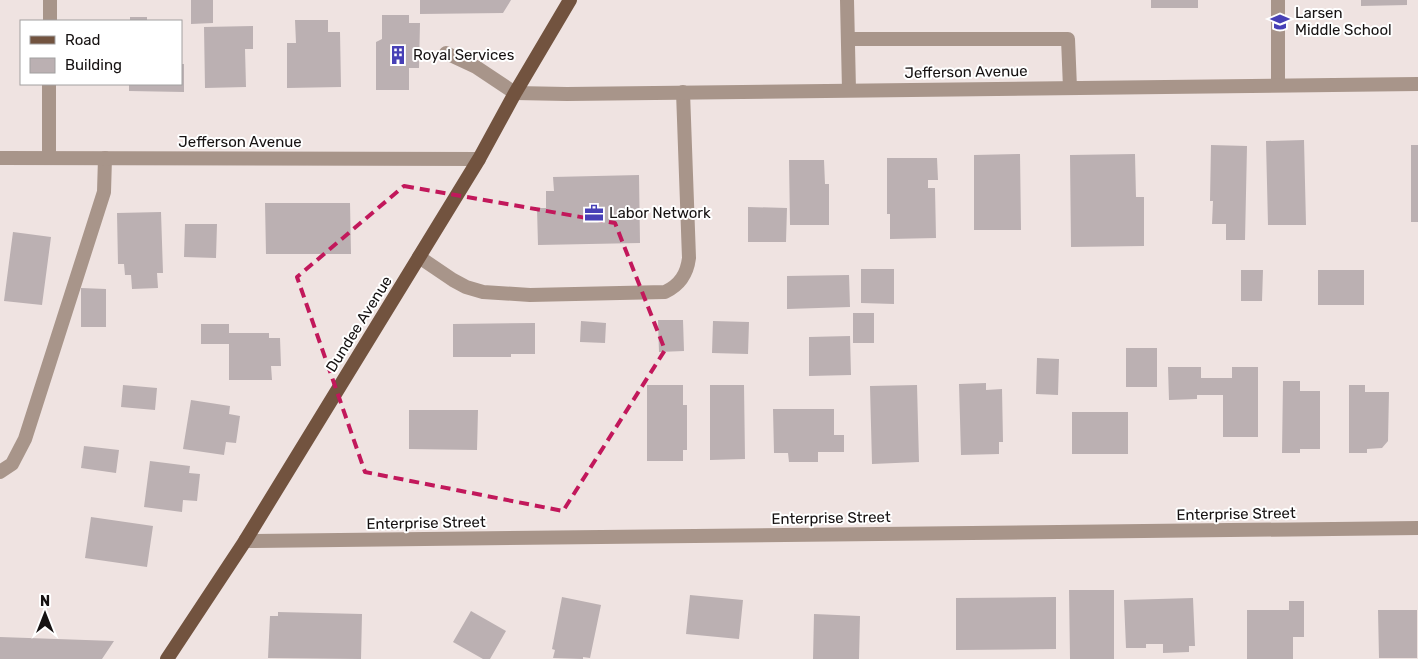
<svg xmlns="http://www.w3.org/2000/svg" width="1418" height="659" viewBox="0 0 1418 659" font-family="Rubik,sans-serif">
<rect width="100%" height="100%" fill="#efe3e1"/>
<path fill="#bbb0b2" d="M 191,0 L 213,0 L 213,23 L 191,24 Z
M 420,0 L 511,0 L 503,13 L 420,14 Z
M 1151,0 L 1198,0 L 1198,8 L 1151,8 Z
M 1361,0 L 1407,0 L 1407,5 L 1361,6 Z
M 382,15 L 409,15 L 409,23 L 420,23 L 419,68 L 409,68 L 409,90 L 376,90 L 376,42 L 382,39 Z
M 130,17 L 147,17 L 147,21 L 130,21 Z
M 295,20 L 328,20 L 328,32 L 340,32 L 341,87 L 287,88 L 287,43 L 296,43 Z
M 253,26 L 253,49 L 245,49 L 246,87 L 205,88 L 204,27 Z
M 181,64 L 184,64 L 184,92 L 129,91 L 129,84 L 181,84 Z
M 1304,140 L 1306,225 L 1268,225 L 1266,141 Z
M 1211,145 L 1247,146 L 1245,240 L 1226,240 L 1226,224 L 1212,224 L 1213,201 L 1210,201 Z
M 1411,145 L 1418,145 L 1418,222 L 1411,222 Z
M 1020,154 L 1021,230 L 974,230 L 974,155 Z
M 1135,154 L 1136,197 L 1144,197 L 1144,246 L 1071,247 L 1070,155 Z
M 887,158 L 937,158 L 938,180 L 928,180 L 928,188 L 935,188 L 936,238 L 890,239 L 890,214 L 887,214 Z
M 789,160 L 824,160 L 825,184 L 829,184 L 829,225 L 790,225 Z
M 639,175 L 640,243 L 538,245 L 537,208 L 546,208 L 546,191 L 554,191 L 553,177 Z
M 265,203 L 350,203 L 351,254 L 266,254 Z
M 748,207 L 787,208 L 786,242 L 748,242 Z
M 161,212 L 163,273 L 157,273 L 158,288 L 132,289 L 131,275 L 125,275 L 124,264 L 118,264 L 117,213 Z
M 185,224 L 217,224 L 216,258 L 184,257 Z
M 13,232 L 51,237 L 42,305 L 4,301 Z
M 861,269 L 894,269 L 894,304 L 861,303 Z
M 1241,270 L 1263,270 L 1262,301 L 1241,301 Z
M 1318,270 L 1364,270 L 1364,305 L 1318,305 Z
M 849,275 L 850,307 L 787,309 L 787,276 Z
M 81,288 L 106,289 L 106,327 L 81,327 Z
M 853,313 L 874,313 L 874,343 L 853,343 Z
M 658,320 L 683,320 L 684,351 L 659,352 Z
M 581,321 L 606,323 L 605,343 L 580,342 Z
M 713,321 L 749,322 L 748,354 L 712,353 Z
M 535,323 L 535,354 L 511,354 L 511,357 L 453,357 L 453,324 Z
M 201,324 L 229,324 L 229,333 L 269,333 L 269,338 L 280,338 L 281,366 L 271,366 L 272,380 L 229,380 L 229,344 L 201,344 Z
M 850,336 L 851,375 L 809,376 L 809,337 Z
M 1126,348 L 1157,348 L 1157,387 L 1126,387 Z
M 1037,358 L 1059,359 L 1058,395 L 1036,394 Z
M 1168,367 L 1201,367 L 1201,378 L 1232,378 L 1232,367 L 1258,367 L 1258,437 L 1223,437 L 1223,395 L 1197,395 L 1197,399 L 1169,400 Z
M 1283,381 L 1300,381 L 1300,391 L 1320,391 L 1320,449 L 1300,449 L 1300,453 L 1282,453 Z
M 986,383 L 986,390 L 1002,389 L 1003,442 L 999,442 L 999,454 L 961,455 L 959,384 Z
M 123,385 L 157,388 L 155,410 L 121,407 Z
M 647,385 L 683,385 L 683,405 L 687,405 L 687,450 L 683,450 L 683,461 L 647,461 Z
M 710,385 L 744,385 L 745,459 L 710,460 Z
M 917,385 L 919,462 L 872,464 L 870,386 Z
M 1349,385 L 1365,385 L 1365,392 L 1389,392 L 1388,441 L 1382,448 L 1367,449 L 1367,453 L 1349,453 Z
M 191,400 L 230,406 L 229,414 L 240,416 L 236,443 L 226,442 L 224,455 L 183,449 Z
M 773,409 L 834,409 L 834,435 L 844,435 L 844,452 L 818,452 L 818,462 L 789,462 L 788,453 L 774,453 Z
M 409,410 L 478,410 L 477,450 L 409,449 Z
M 1072,412 L 1128,412 L 1128,454 L 1072,454 Z
M 84,446 L 119,450 L 116,473 L 81,468 Z
M 150,461 L 190,466 L 189,473 L 200,474 L 197,501 L 183,500 L 182,512 L 144,507 Z
M 91,517 L 153,526 L 147,567 L 85,558 Z
M 1069,590 L 1114,590 L 1114,659 L 1070,659 Z
M 690,595 L 743,600 L 739,639 L 686,634 Z
M 562,597 L 601,605 L 590,658 L 583,657 L 583,659 L 553,658 L 555,650 L 552,649 Z
M 1056,597 L 1056,649 L 956,650 L 956,598 Z
M 1193,598 L 1195,646 L 1189,646 L 1189,652 L 1163,653 L 1163,644 L 1146,644 L 1146,648 L 1126,648 L 1124,600 Z
M 1289,601 L 1304,601 L 1304,637 L 1293,637 L 1293,659 L 1247,659 L 1247,610 L 1289,610 Z
M 1378,610 L 1417,610 L 1417,658 L 1379,658 Z
M 471,611 L 506,631 L 490,659 L 483,659 L 453,642 Z
M 278,612 L 362,614 L 361,659 L 268,658 L 270,616 L 278,616 Z
M 814,614 L 860,616 L 859,659 L 813,659 Z
M 0,637 L 114,641 L 102,659 L 0,659 Z"/>
<g fill="none" stroke-linecap="round" stroke-linejoin="round">
<path stroke="#a8958a" stroke-width="14" d="M 847,0 L 849,90
M 1278,0 L 1278,85
M 849,39 L 1068,39 L 1070,88
M 446,53 L 476,67 L 515,93
M 419,257 L 453,280 L 466,287 L 483,292 L 530,295 L 665,292 C 680,285 687,274 689,258 L 683,92
M 0,472 L 12,464 L 25,439 L 104,192 L 105,158"/>
<path stroke="#a8958a" stroke-width="14" d="M 50,21 L 50,0
M 515,93 L 567,94 L 1418,84
M 0,158 L 479,159
M 49,158 L 49,84
M 245,541 L 1418,528"/>
<path stroke="#72533f" stroke-width="14" d="M 167,659 L 245,541 L 419,257 L 479,159 L 515,93 L 570,0"/>
</g>
<path fill="none" stroke="#c2185b" stroke-width="4" stroke-dasharray="10 6" stroke-linejoin="round" d="M 404,186 L 615,223 L 665,350 L 563,511 L 365,472 L 297,277 Z"/>
<defs>
<g id="school-bare" transform="scale(1.5)"><path d="M0-5L7-2L0 1L-7-2ZM-4 1L0 2.5L4 1V4Q0 6-4 4Z" fill="#4740b6" stroke="#fff" stroke-width="2.5" paint-order="stroke"/></g>
<g id="building-bare" transform="scale(1.5)"><path d="M-4-6H4V6H1V3H-1V6H-4ZM-2.5-4.3h1.7v1.8h-1.7ZM.8-4.3h1.7v1.8H.8ZM-2.5-1h1.7V.8h-1.7ZM.8-1h1.7V.8H.8Z" fill="#4740b6" stroke="#fff" stroke-width="2.5" paint-order="stroke"/></g>
<g id="office-bare" transform="scale(1.5)"><path d="M-6-3h4V-5.5h4V-3h4V5H-6ZM-1-4.5V-3h2v-1.5ZM-6 0V1H6V0Z" fill="#4740b6" stroke="#fff" stroke-width="2.5" paint-order="stroke"/></g>
</defs>
<g fill-rule="evenodd">
<use href="#school-bare" x="1280" y="22"/>
<use href="#building-bare" x="398" y="55"/>
<use href="#office-bare" x="594" y="213"/>
</g>
<g text-anchor="middle" dominant-baseline="central" stroke-width="4" stroke-linejoin="round" paint-order="stroke">
<g font-size="15" fill="#161212" stroke="#fff" text-anchor="start">
<text x="1295" y="13">Larsen<tspan x="1295" dy="17">Middle School</tspan></text>
<text x="413" y="55">Royal Services</text>
<text x="609" y="213">Labor Network</text>
</g>
<g font-size="15" fill="#161212" stroke="#fff">
<text transform="translate(966 72) rotate(-1)">Jefferson Avenue</text>
<text x="240" y="142">Jefferson Avenue</text>
<text transform="translate(359 324) rotate(-58)">Dundee Avenue</text>
<text transform="translate(1236 514) rotate(-1)">Enterprise Street</text>
<text transform="translate(831 518) rotate(-1)">Enterprise Street</text>
<text transform="translate(426 523) rotate(-1)">Enterprise Street</text>
</g>
</g>
<rect x="20" y="20" width="162" height="65" fill="#ffffff" stroke="#a2a0a0"/>
<rect x="30" y="36" width="25" height="8" fill="#72533f" stroke="#a2a0a0"/>
<text x="65" y="45" font-size="15" fill="#161212">Road</text>
<rect x="30" y="58" width="25" height="15" fill="#bbb0b2" stroke="#a2a0a0"/>
<text x="65" y="70" font-size="15" fill="#161212">Building</text>
<g transform="translate(45 614)" stroke="#ffffff" stroke-width="4" paint-order="stroke">
<path d="M0-4L9 19L0 12L-9 19Z" fill="#161212"/>
<text y="-8" font-size="14" font-weight="bold" text-anchor="middle" fill="#161212">N</text>
</g>
</svg>
